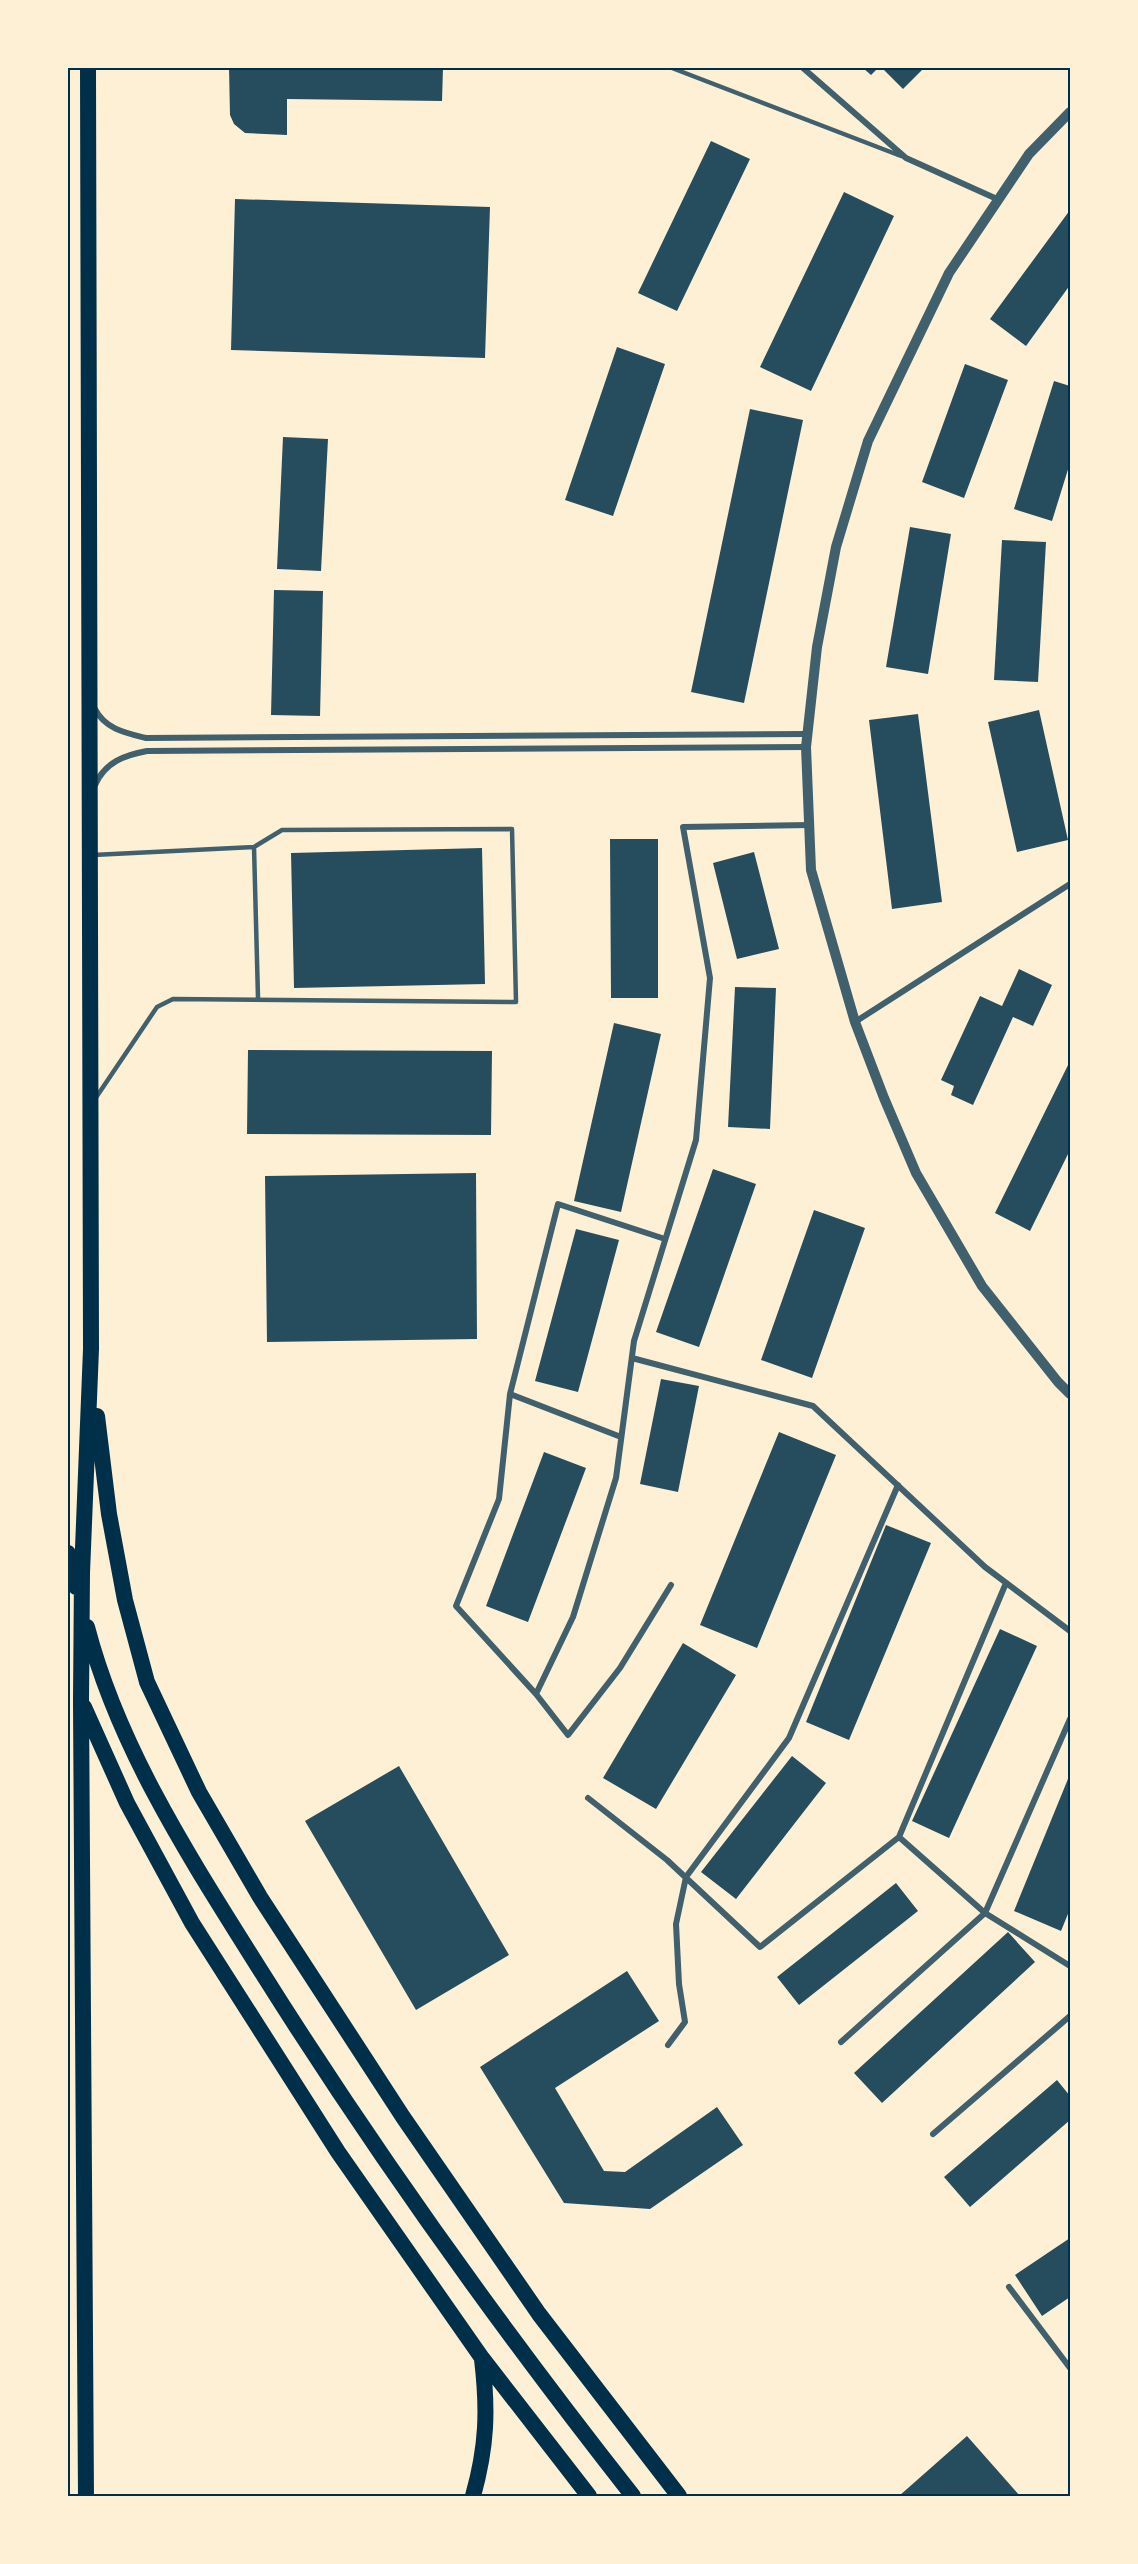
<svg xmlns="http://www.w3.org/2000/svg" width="1138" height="2564" viewBox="0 0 1138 2564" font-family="'Titillium Web',sans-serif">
<rect width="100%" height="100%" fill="#fdf0d5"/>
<path fill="#264d5e" d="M 229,68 L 443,68 L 442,101 L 287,99 L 287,135 L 245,133 L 234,124 L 230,115 Z
M 863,68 L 878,68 L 871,75 Z
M 882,68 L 924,68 L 903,89 Z
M 711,141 L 750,159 L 677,311 L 638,293 Z
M 844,192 L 894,216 L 811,391 L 760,367 Z
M 235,199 L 490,207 L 485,358 L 231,350 Z
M 1070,210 L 1070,285 L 1026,346 L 990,319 Z
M 617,347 L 665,364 L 613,516 L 565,500 Z
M 965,364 L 1008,380 L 964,498 L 922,482 Z
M 1054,381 L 1070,386 L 1070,463 L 1052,521 L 1014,509 Z
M 750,409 L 803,420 L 744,703 L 691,692 Z
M 283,437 L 328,439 L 321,571 L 277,569 Z
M 910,527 L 951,534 L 928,674 L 886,667 Z
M 1002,540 L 1046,542 L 1038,682 L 994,680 Z
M 274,590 L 323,591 L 320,716 L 271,715 Z
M 1039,710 L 1068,840 L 1017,852 L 988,722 Z
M 918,714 L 942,902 L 892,909 L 869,720 Z
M 610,839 L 658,839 L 658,998 L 611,998 Z
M 482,848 L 485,984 L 294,988 L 291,853 Z
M 754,852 L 779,949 L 737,959 L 713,863 Z
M 1019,969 L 1052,985 L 1033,1026 L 1013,1017 L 973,1105 L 951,1095 L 954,1086 L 941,1080 L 980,996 L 1002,1006 Z
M 735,987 L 776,988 L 770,1129 L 728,1127 Z
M 614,1023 L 661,1034 L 621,1212 L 574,1201 Z
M 248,1050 L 492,1051 L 491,1135 L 247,1134 Z
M 1070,1061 L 1070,1150 L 1030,1231 L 995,1213 Z
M 713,1169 L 756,1184 L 699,1347 L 656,1332 Z
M 476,1173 L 477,1339 L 267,1342 L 265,1176 Z
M 814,1210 L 865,1228 L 812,1378 L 761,1360 Z
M 576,1229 L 619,1240 L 578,1392 L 535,1381 Z
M 661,1379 L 699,1386 L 678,1492 L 640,1484 Z
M 779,1432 L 836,1455 L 757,1648 L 700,1625 Z
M 544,1452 L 586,1468 L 528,1622 L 486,1606 Z
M 886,1525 L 931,1543 L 849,1740 L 806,1722 Z
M 1000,1629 L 1037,1646 L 949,1838 L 912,1821 Z
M 683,1643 L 736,1675 L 656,1809 L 603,1778 Z
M 792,1756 L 826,1783 L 736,1899 L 701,1872 Z
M 399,1766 L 509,1955 L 416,2010 L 305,1821 Z
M 1070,1774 L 1070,1909 L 1061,1931 L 1014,1911 Z
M 896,1883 L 918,1911 L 799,2005 L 777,1977 Z
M 1008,1932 L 1035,1962 L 882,2103 L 854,2073 Z
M 627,1971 L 659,2021 L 555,2088 L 604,2171 L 625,2172 L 717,2107 L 743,2145 L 650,2209 L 564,2203 L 480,2067 Z
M 1057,2080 L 1070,2096 L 1070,2120 L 970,2207 L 944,2177 Z
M 1070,2238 L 1070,2297 L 1042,2316 L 1015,2275 Z
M 967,2436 L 1020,2496 L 899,2496 Z"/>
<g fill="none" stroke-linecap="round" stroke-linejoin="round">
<path stroke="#3f606c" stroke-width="4.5" d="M 672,68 L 901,156
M 93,855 L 254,847 L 258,998
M 95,1099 L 157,1007 L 173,999 L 516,1002 L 512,829 L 282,830 L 254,847"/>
<path stroke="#3f606c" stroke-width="6" d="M 803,68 L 906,158 L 997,199
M 95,709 C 105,729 126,733 146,738 L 807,734
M 95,785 C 105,762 125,755 147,751 L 806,747
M 855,1022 L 1070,884
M 665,1239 L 558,1204 L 510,1394 L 499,1499 L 456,1606 L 536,1694 L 568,1735 L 620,1668 L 671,1585
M 632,1358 L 813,1406 L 985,1567 L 1070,1631
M 510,1394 L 621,1437
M 536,1694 L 573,1617 L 616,1478 L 634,1341 L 696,1140 L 710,978 L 683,827 L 810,825
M 588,1798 L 667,1860 L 760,1947 L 899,1837 L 1006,1583
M 899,1837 L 985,1913 L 1070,1966
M 841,2042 L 985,1913 L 1070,1719
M 668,2045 L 685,2022 L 679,1984 L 676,1924 L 686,1877 L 789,1738 L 898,1485
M 933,2134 L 1070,2016
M 1009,2287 L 1070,2368"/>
<path stroke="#3f606c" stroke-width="10" d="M 1070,112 L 1029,154 L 949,273 L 868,441 L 836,547 L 817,647 L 806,747 L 811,870 L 855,1022 L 884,1098 L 916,1173 L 982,1286 L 1058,1382 L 1070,1394"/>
<path stroke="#003049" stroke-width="16" d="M 97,1416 L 109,1514 L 125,1600 L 147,1682 L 199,1792 L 260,1897 L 403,2117 L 539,2314 L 679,2496
M 68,1553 L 76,1587
M 87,1627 C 119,1750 192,1861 259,1968 C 374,2151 500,2327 633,2496
M 84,1707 L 127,1803 L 192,1923 L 259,2028 L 338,2152 L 482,2358 L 589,2496
M 86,2496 L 81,1701 L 82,1573 L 91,1349 L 88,68
M 473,2496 C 487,2446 488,2410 482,2359"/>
</g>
<rect width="1138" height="2564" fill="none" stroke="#fdf0d5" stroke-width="138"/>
<rect x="69" y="69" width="1000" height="2426" fill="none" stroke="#003049" stroke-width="2"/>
</svg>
